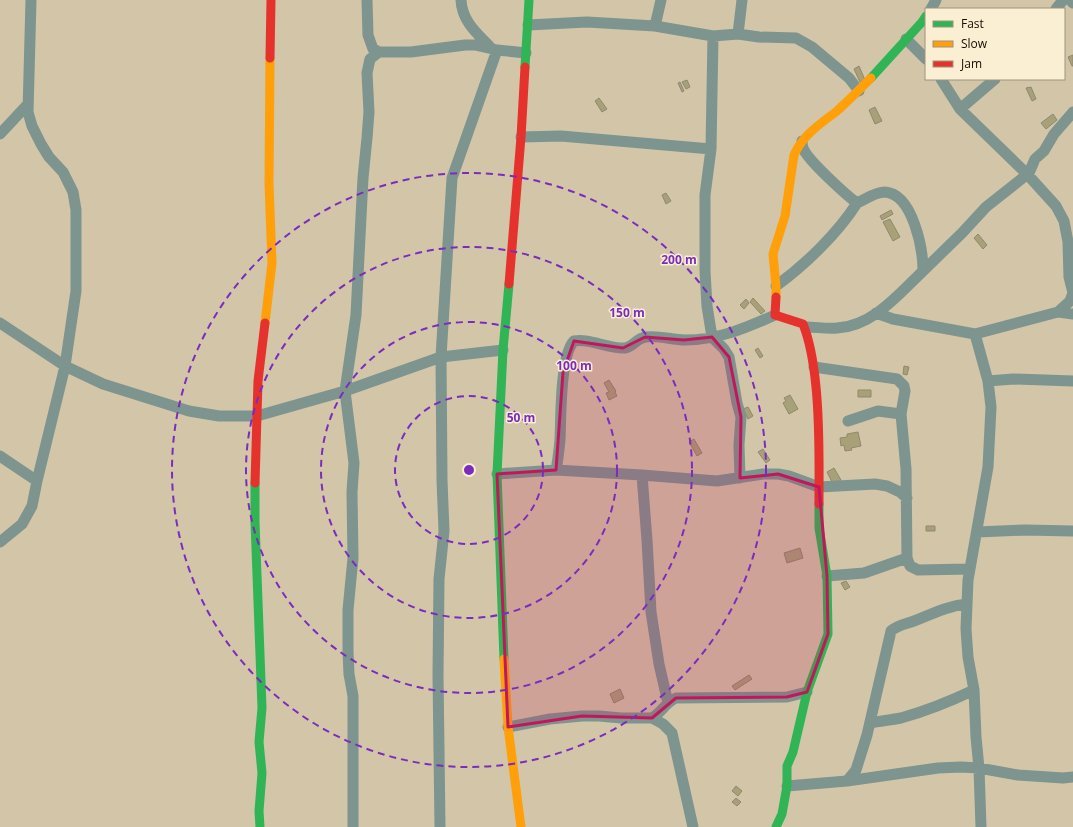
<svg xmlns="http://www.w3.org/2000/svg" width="1073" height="827" viewBox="0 0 1073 827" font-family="'Open Sans',sans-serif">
<rect width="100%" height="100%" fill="#d2c5a8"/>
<path fill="#a8a076" stroke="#8f8972" d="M 1073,55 L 1073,66 L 1072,66 L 1068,57 Z
M 859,66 L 865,80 L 860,82 L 854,69 Z
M 687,80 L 690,87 L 686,89 L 682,82 Z
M 680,82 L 684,91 L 682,92 L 678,83 Z
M 1031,87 L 1036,99 L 1032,101 L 1026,88 Z
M 599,98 L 607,109 L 602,112 L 595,101 Z
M 875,107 L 882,121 L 875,124 L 869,110 Z
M 1053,114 L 1057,120 L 1046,129 L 1041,123 Z
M 666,193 L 671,201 L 666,204 L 662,195 Z
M 891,210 L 893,214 L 882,220 L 880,216 Z
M 890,219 L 900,237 L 893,241 L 883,222 Z
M 978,234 L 987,245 L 983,249 L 974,238 Z
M 753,298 L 765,311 L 761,314 L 750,302 Z
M 746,299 L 749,303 L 744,309 L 740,305 Z
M 758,348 L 763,356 L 760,358 L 755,350 Z
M 904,366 L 909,367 L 907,375 L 903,374 Z
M 609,380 L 616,391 L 615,392 L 617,396 L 609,400 L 606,393 L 609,392 L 604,383 Z
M 858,390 L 871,390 L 871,397 L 858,397 Z
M 790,395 L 798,409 L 789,414 L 783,403 L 786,401 L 784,398 Z
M 748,407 L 753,416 L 748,419 L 743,409 Z
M 858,432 L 861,446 L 851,448 L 852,450 L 845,451 L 844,445 L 841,446 L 840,438 L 847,437 L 847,434 Z
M 694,439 L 702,453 L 697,456 L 689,442 Z
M 763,449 L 770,460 L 766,463 L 758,452 Z
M 834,468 L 841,480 L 833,484 L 827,472 Z
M 926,526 L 935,526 L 935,531 L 926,531 Z
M 800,548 L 803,558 L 787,563 L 784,553 Z
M 846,581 L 850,587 L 845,590 L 841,583 Z
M 749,675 L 752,679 L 735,690 L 732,686 Z
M 620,689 L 624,698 L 614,703 L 610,694 Z
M 736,786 L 742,791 L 738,796 L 732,791 Z
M 736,798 L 741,802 L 737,806 L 732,802 Z"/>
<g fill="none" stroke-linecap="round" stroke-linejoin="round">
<path stroke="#7d948f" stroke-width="11" d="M 367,0 L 368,35 L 373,49 L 379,52 L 411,52 L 465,45 L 475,45 L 497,50 L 526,53
M 461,0 C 462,22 478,34 492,49
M 1070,0 L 1073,3
M 931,9 L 936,0
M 1056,9 L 1063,0
M 528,25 L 587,22 L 655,26 L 713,36 L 738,34 L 759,37 L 796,38 L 812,47 L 849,78 L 859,91
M 655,26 L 661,0
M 738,34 L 742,0
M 713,36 L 711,149 L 705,195 L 705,271 L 707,306 L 712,337 L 724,349 L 729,357 L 737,403 L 741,417 L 739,445 L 740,478
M 906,39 L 926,59
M 941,79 L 960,109 L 1027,174 L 1056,206 L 1064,221 L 1068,242 L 1069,277 L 1073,293 L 1070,301 L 1058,312
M 960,109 L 995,79
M 0,134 L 28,104
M 521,137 L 561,136 L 711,149
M 802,141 C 802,143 802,147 804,150 C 809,161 846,195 857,203 C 866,199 875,192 885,192 C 913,194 923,249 923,271 C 899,294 873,326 837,328 C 827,329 816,327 806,327
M 923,271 L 962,233 L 986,207 L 1029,173 L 1035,159 L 1044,151 L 1054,134 L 1073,112
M 776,286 C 805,265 838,233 857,203
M 876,313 L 893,319 L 975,334 L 1058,312 L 1073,314
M 0,323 L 65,366 L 103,384 L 189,411 L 219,416 L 257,416 L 345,391 L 441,357 L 503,350
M 975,334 L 988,381 L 991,407 L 988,467 L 968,580 L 966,629 L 968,657 L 974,690 L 976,737 L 979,768 L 981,827
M 814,367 L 897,379 L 904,386 L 905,391 L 901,414 L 906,469 L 907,558 L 910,566 L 918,570 L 969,569
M 988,381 L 1013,379 L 1073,381
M 848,421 L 878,411 L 901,414
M 0,456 L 37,481
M 556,470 C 558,460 559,450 560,440 C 561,419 560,355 574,341 C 590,338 608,349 625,348 C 634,347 636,338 646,337 C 659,335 672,340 685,340 C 718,340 746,328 775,315
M 497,474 L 556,470 L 642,475 L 717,481 L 763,474 L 778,474 L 789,476 L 819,487 L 875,484 L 887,486 L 900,492 L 907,498
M 642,475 L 647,540 L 651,612 L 659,664 L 668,703
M 977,532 L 1025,530 L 1073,531
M 0,542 L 22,524 L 32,506 L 37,481 L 65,366 L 76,291 L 76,210 L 73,192 L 63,172 L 49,157 L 41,144 L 32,126 L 28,112 L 31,0
M 827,576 L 864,573 L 907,558
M 652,718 C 661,713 666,702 676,698 L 787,697 L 807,692
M 870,723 C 880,721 891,720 901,718 C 926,711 951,701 974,690
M 508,727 L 550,719 L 582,716 L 599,716 L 621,718 L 652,718 L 663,724 L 672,733 L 693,827
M 847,781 L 856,770 L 867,735 L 891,631 C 897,625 906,624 914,621 C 932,614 947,606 967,604
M 787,786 L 847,781 L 938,768 L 961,767 L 979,768 L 1018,775 L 1063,778 L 1073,777
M 353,827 L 353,696 L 349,674 L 348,652 L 348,610 L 353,558 L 352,492 L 354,463 L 345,391 L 356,315 L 363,178 L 367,138 L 369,112 L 367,73 L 370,59 L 379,52
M 440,827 L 438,674 L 439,579 L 444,531 L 442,480 L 441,357 L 452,178 L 497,50"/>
<path stroke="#30b455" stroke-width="9" d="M 525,67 L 529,0
M 871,78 L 922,22 L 926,16
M 255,483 L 255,522 L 262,708 L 259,742 L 262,773 L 259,811 L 260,827
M 504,659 L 497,474 L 503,350 L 509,284
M 776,827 L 782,814 L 787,786 L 787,766 L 793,752 L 807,692 L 828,634 L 827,576 L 819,528 L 819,504"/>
<path stroke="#ff9f0a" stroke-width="9" d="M 776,297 L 776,286 L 773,254 L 785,216 L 794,155 C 803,135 820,124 837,111 C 849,100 860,89 871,78
M 265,323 L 272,263 L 269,183 L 270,58
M 504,659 L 508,727 L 521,827"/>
<path stroke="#e5322d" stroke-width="9" d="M 270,58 L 271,0
M 509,284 L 521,137 L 525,67
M 776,297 L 775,315 L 803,324 C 811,344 814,366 816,387 C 820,426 819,465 819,504
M 255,483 L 258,381 L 265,323"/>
</g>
<path fill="#c2185b" fill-opacity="0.2" stroke="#c2185b" stroke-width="3" stroke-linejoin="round" d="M 645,337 L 684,340 L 712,337 L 729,357 L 741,417 L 740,478 L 778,474 L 819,487 L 827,576 L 828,634 L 807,692 L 787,697 L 676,698 L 652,718 L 582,716 L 508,727 L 497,474 L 556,470 L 563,372 L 574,341 L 623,348 Z"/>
<g fill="none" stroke="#7b2cbf" stroke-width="2" stroke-dasharray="7 5">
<circle cx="469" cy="470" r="74"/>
<circle cx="469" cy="470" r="148"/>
<circle cx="469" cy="470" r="223"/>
<circle cx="469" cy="470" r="297"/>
</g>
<circle cx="469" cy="470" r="6" fill="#7b2cbf" stroke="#faeed3" stroke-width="2"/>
<g font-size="12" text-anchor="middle" font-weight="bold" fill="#7b2cbf" stroke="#faeed3" stroke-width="3" stroke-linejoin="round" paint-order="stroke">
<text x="679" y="264">200 m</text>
<text x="627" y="317">150 m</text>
<text x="574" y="370">100 m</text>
<text x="521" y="422">50 m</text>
</g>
<rect x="925" y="8" width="140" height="72" fill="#faeed3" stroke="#9e947f"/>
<rect x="933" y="21" width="20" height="6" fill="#30b455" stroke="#9e947f"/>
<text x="961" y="28" font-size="12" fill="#140c00">Fast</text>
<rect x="933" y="41" width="20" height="6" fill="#ff9f0a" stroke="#9e947f"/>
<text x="961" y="48" font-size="12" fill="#140c00">Slow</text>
<rect x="933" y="61" width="20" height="6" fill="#e5322d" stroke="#9e947f"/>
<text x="961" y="68" font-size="12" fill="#140c00">Jam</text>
</svg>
